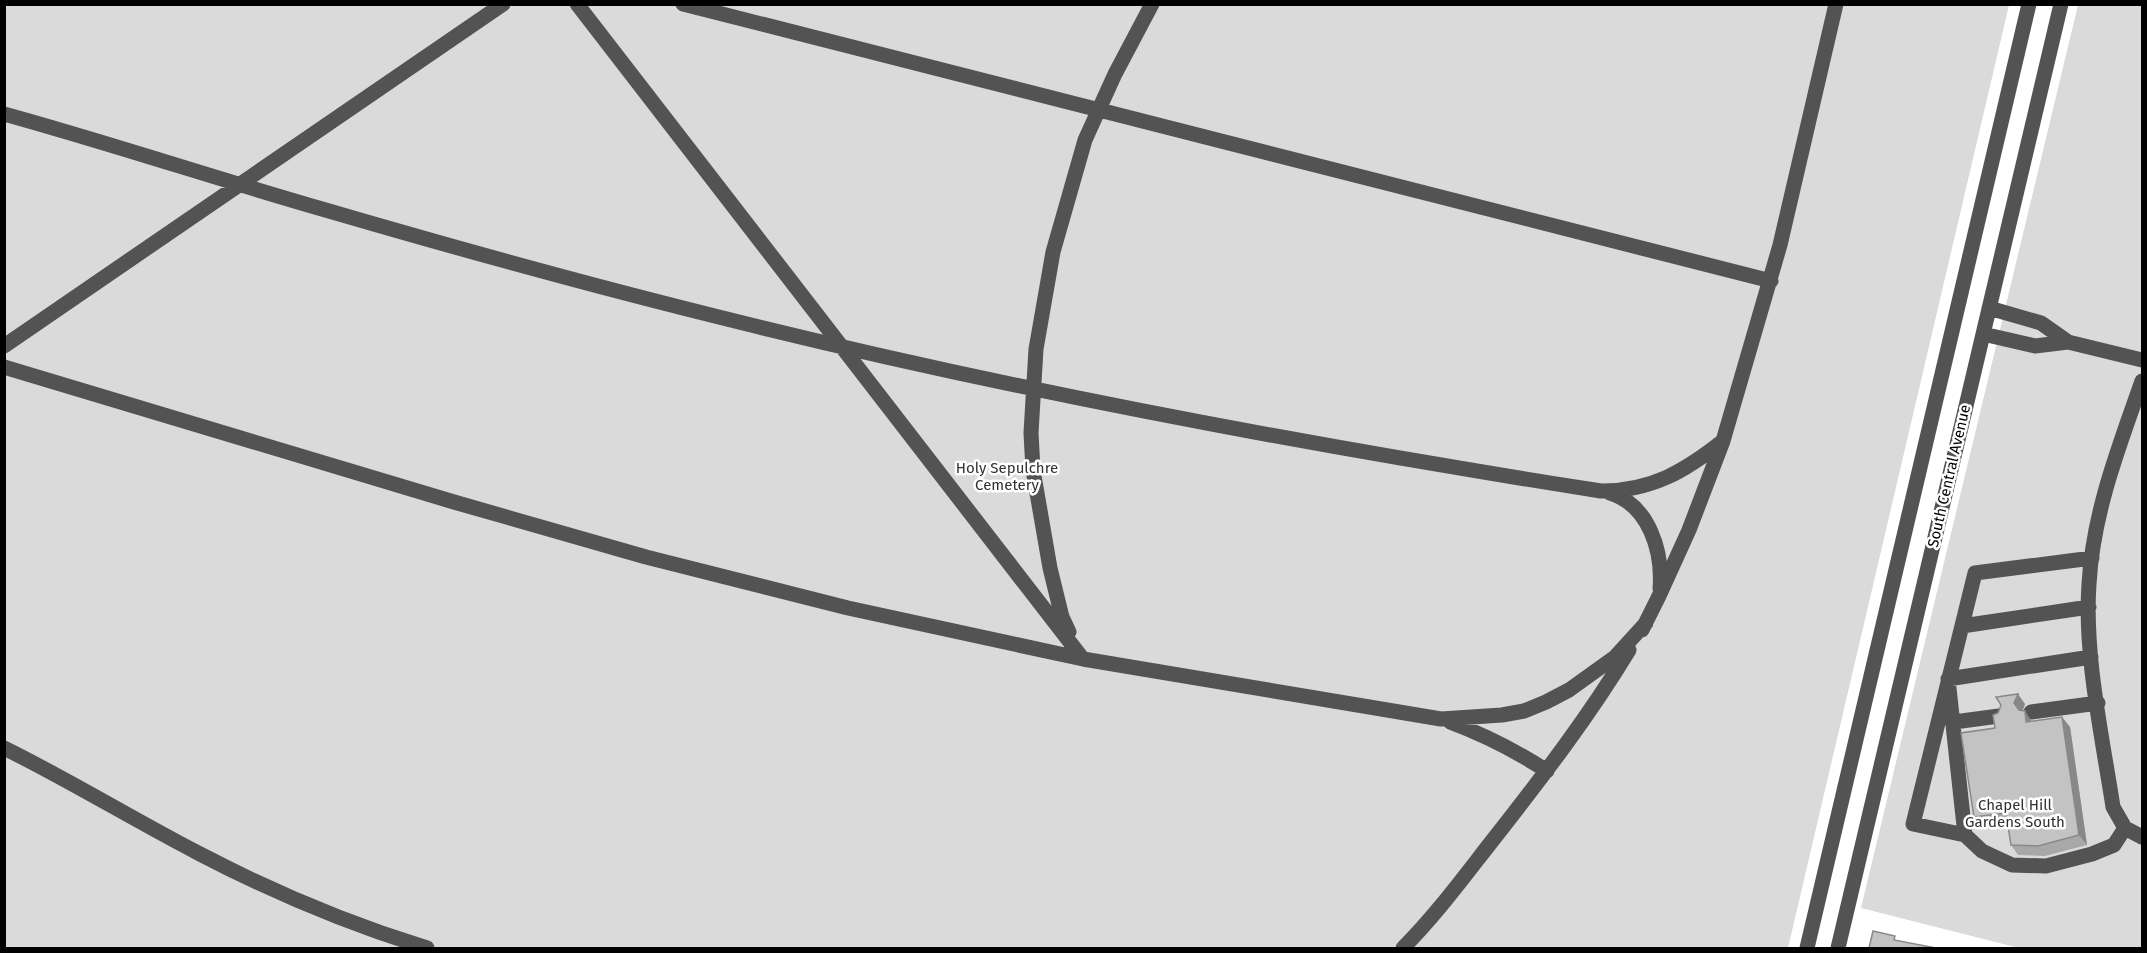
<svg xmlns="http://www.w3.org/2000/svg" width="2147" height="953" viewBox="0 0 2147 953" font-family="'Fira Sans',sans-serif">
<rect width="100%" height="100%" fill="#fff"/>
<path fill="#dadada" d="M 5,5 L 2009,5 L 1788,948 L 5,948 Z
M 2078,5 L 2142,5 L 2142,948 L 2019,948 L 1861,908 Z"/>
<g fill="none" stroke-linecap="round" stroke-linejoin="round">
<path stroke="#535353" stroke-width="15" d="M 577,4 L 1083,659
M 683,4 L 1771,281
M 4,114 C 113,144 220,180 329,211 C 466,251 604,289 743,323 C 1026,393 1313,446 1601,491 C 1652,491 1685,471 1723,441
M 1989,308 L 2041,323 L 2068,342
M 1983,334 L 2035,346 L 2068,342 L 2142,360
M 4,346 L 503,4
M 4,367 L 454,502 L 646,557 L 848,608 L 1083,659 L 1441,719 L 1502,715 L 1524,711 L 1546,702 L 1569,690 L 1615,657 L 1646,623
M 2142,381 C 2119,447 2093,512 2089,584 C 2084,655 2102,735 2113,807 L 2125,828 L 2142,837
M 1610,493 C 1649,505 1663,551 1660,589
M 2092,558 L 1975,573 L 1913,824 L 1965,835 L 1982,851 L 2012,865 L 2046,866 L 2092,854 L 2114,845 L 2125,828
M 1962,626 L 2089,607
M 1642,630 L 1659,596 L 1689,530 L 1723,441 L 1780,245 L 1836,4
M 1069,632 L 1062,617 L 1050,568 L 1033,470 L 1031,433 L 1036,349 L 1053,252 L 1085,140 L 1115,74 L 1152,4
M 2031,712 L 2098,703
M 1450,722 C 1485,735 1516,751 1547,771
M 1954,722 L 1999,716
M 4,748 C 71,781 134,820 200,854 C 273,892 349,924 427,948
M 1965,835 L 1948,679 L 2091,657
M 1403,948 C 1437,914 1466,874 1496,836 C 1543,776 1589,716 1629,650
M 1807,948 L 2029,4
M 1838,948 L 2061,4"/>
</g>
<path fill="#a8a8a8" d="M 2025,704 L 2023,711 L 2031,721 L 2062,717 L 2070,727 L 2087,845 L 2045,856 L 2018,855 L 2011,845 L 2008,824 L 1981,828 L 1974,817 L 1995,728 L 1998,713 Z"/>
<path fill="#888" d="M 2018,694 L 2025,704 L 2021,714 L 2014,703 Z
M 2025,711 L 2032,722 L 2026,722 Z
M 2062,717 L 2070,727 L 2087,845 L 2079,835 Z"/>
<path fill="#c3c3c3" stroke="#888" stroke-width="1.5" d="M 2018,694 L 2014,703 L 2019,710 L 2025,711 L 2026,722 L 2062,717 L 2079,835 L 2038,846 L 2011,845 L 2006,813 L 1974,817 L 1961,733 L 1995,728 L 1993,715 L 1998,713 L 2001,705 L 1996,697 Z
M 1873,931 L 1895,936 L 1894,940 L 1936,948 L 1869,948 Z"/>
<g text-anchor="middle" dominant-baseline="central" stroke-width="5" stroke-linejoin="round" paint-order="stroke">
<g font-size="15" fill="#313131" stroke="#fff">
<text x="1007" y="468">Holy Sepulchre<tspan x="1007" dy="17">Cemetery</tspan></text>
<text x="2015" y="805">Chapel Hill<tspan x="2015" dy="17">Gardens South</tspan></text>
</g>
<g font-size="15" fill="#000" stroke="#fff">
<text transform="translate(1949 476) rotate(-77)">South Central Avenue</text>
</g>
</g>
<rect width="2147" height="953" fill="none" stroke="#000000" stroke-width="12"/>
</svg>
